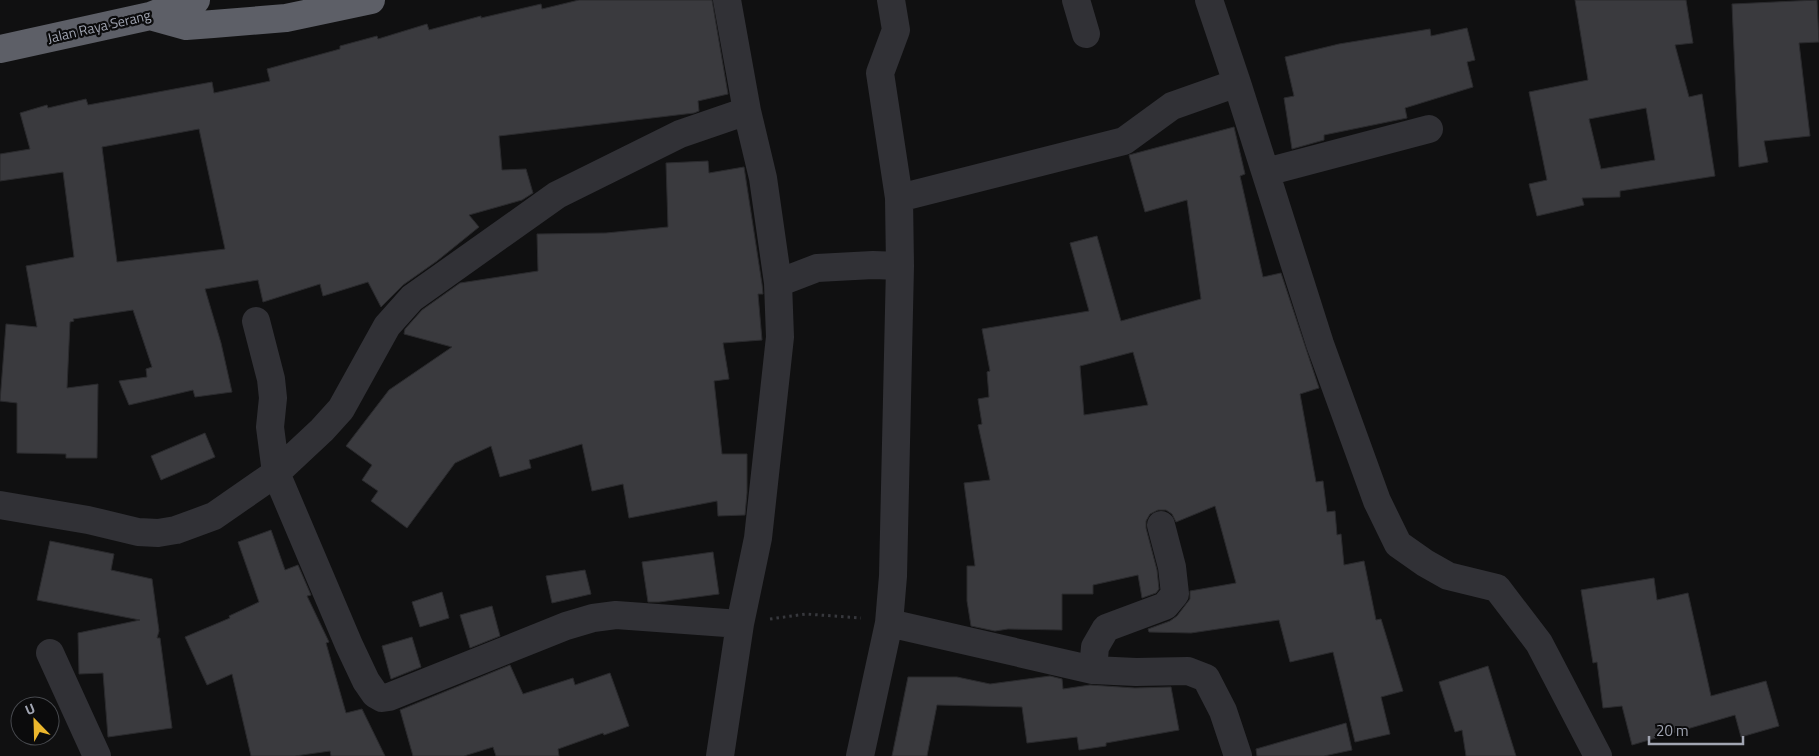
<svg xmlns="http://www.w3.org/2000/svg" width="1819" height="756" viewBox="0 0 1819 756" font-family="'Titillium Web',sans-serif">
<rect width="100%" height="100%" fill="#101011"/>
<path fill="#3a3a3e" stroke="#2a2a2d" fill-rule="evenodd" d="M 579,0 L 712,0 L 728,94 L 698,101 L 699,111 L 694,113 L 499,136 L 502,170 L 526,169 L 533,193 L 522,200 L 469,215 L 479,227 L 437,261 L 403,285 L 381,307 L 368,282 L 323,296 L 320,284 L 263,302 L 258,280 L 205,289 L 221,343 L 232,392 L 195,397 L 193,390 L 129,405 L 119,381 L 147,377 L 146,369 L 152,367 L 133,310 L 73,319 L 74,321 L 70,322 L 67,388 L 98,384 L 97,458 L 66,458 L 66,454 L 17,453 L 17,403 L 0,401 L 6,324 L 37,327 L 26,266 L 74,257 L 63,172 L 0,181 L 0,154 L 30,149 L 20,113 L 47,105 L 48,108 L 86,99 L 88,105 L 212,82 L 214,93 L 270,81 L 267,69 L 340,49 L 340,46 L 377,36 L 378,39 L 427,24 L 429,30 L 481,16 L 481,18 L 541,4 L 542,9 ZM 199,129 L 225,249 L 117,262 L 102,147 Z
M 1575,0 L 1686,0 L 1693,43 L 1675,45 L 1689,97 L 1702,94 L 1715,176 L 1620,191 L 1620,197 L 1582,198 L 1584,205 L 1537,216 L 1529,184 L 1547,180 L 1529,92 L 1588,80 ZM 1646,108 L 1655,160 L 1601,169 L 1589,119 Z
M 1817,0 L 1819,42 L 1799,43 L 1810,136 L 1764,141 L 1768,162 L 1739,167 L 1732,4 Z
M 1467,28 L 1475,60 L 1467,62 L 1473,87 L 1405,108 L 1407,118 L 1324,135 L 1324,140 L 1292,149 L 1284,98 L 1294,96 L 1285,57 L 1339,44 L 1430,29 L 1431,36 Z
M 1234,127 L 1245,174 L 1240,176 L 1263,277 L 1281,273 L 1319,388 L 1300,394 L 1316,482 L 1323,481 L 1327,512 L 1335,511 L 1337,535 L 1341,534 L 1344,565 L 1364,561 L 1376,620 L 1381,619 L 1403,691 L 1381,697 L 1390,734 L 1355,742 L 1333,652 L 1290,662 L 1279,620 L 1191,633 L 1149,632 L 1148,629 L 1170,621 L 1177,616 L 1190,599 L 1190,591 L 1236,583 L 1215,506 L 1176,522 L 1172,514 L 1166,510 L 1158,510 L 1150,514 L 1146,521 L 1146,528 L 1157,570 L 1159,589 L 1156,593 L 1142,598 L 1138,575 L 1093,585 L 1093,594 L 1062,594 L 1062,630 L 1008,629 L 995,631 L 971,626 L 967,601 L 967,566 L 975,566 L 964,483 L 990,480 L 978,425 L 982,424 L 978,399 L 989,397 L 987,372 L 990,371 L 982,329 L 1089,311 L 1070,243 L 1097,236 L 1121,321 L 1201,299 L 1187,200 L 1145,212 L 1129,155 ZM 1133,352 L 1148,405 L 1084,415 L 1080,366 Z
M 708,161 L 709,173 L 744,167 L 762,284 L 763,294 L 758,294 L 762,340 L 723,343 L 729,379 L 714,381 L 722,454 L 747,454 L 747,493 L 745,515 L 718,516 L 717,501 L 629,518 L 623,484 L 592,491 L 582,444 L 529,460 L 531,468 L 500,477 L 491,446 L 455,463 L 407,528 L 371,501 L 378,491 L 362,480 L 372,465 L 346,446 L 389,390 L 452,347 L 404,334 L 405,329 L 422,310 L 460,283 L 538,271 L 537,234 L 606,233 L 668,227 L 666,163 Z
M 205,433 L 215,457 L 161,480 L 151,456 Z
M 271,530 L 285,570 L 298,565 L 311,595 L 307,596 L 329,642 L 326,643 L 346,713 L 362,709 L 385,756 L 331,756 L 330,751 L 295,756 L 251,756 L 232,674 L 207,685 L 185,637 L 230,618 L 229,616 L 259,602 L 238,542 Z
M 50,541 L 114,554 L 111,570 L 152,579 L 159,631 L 157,638 L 160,638 L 172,728 L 108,737 L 103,673 L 79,674 L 78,633 L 140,620 L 37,600 Z
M 713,552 L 719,594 L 659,602 L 648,602 L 642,562 Z
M 585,570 L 591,594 L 552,603 L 546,576 Z
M 1654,578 L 1657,600 L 1688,593 L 1711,696 L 1766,681 L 1779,726 L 1741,737 L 1735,715 L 1632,745 L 1622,706 L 1603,708 L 1597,662 L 1593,663 L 1581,590 Z
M 442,592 L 449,618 L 420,627 L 412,602 Z
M 492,606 L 500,636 L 470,648 L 460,615 Z
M 412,637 L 421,667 L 391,679 L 382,646 Z
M 510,665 L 523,694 L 573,678 L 575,685 L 610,673 L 629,726 L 604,735 L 603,733 L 558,749 L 559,756 L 496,756 L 493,747 L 464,756 L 413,756 L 400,710 Z
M 1488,666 L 1516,756 L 1466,756 L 1462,730 L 1455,732 L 1439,682 Z
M 1050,676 L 1062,679 L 1063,689 L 1090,685 L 1135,688 L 1171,687 L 1179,730 L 1106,743 L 1106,746 L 1079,750 L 1077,737 L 1027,743 L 1022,707 L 937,705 L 927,756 L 892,756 L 908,677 L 957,677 L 990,684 Z
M 1346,723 L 1352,750 L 1324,756 L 1257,756 L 1256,749 Z"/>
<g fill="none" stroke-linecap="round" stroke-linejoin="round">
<path stroke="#37383d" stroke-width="3" stroke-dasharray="2.5 4" stroke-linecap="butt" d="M 770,619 L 806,614 L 861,618"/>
<path stroke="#313136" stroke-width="28" d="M 1076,0 L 1086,34
M 1209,0 L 1237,83 L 1320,344 L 1377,501 L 1398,544 L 1425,563 L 1448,576 L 1497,588 L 1539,643 L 1598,756
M 1266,172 L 1429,129
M 899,198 L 1124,141 L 1172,106 L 1237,83
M 778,283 L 817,268 L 873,265 L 900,266
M 0,505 L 88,520 L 138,532 L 158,533 L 176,530 L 214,516 L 276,473 L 270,427 L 273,398 L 271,379 L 256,321
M 889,623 L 1093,670 L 1136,672 L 1188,671 L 1206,678 L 1223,711 L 1238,756
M 740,624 L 616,615 L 593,618 L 566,626 L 389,697 L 382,698 L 375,694 L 366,681 L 349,645 L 276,473 L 322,430 L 341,409 L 387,326 L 412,298 L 557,195 L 680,134 L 747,111
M 50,653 L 97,756
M 1093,670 L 1095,647 L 1106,628 L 1165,606 L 1175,594 L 1172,567 L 1161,525
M 720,756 L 740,624 L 758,538 L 780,337 L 778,283 L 763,178 L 747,111 L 727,0
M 860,756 L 889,623 L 893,576 L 900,266 L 899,198 L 880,73 L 896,30 L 891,0"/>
<path stroke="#5d5f67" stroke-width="28" d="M 150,16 L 186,26 L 213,24 L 286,18 L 371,0
M 0,49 L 150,16 L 184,3 L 196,0"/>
</g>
<g text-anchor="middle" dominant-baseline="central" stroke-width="4.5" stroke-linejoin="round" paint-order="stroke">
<g font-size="14" fill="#a1a5b2" stroke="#0b0b0c">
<text transform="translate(99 26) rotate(-13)">Jalan Raya Serang</text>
</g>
</g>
<g transform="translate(35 721) rotate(337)"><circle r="24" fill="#0b0b0c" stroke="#47494e"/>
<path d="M0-4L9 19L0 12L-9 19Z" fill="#ecb72d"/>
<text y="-8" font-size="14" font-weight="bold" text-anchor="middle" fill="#a1a5b2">U</text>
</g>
<path d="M1649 736v8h94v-8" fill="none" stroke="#a1a5b2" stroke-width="2.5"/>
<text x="1656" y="736" font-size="15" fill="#a1a5b2" stroke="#0b0b0c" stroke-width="4" paint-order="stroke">20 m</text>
</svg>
